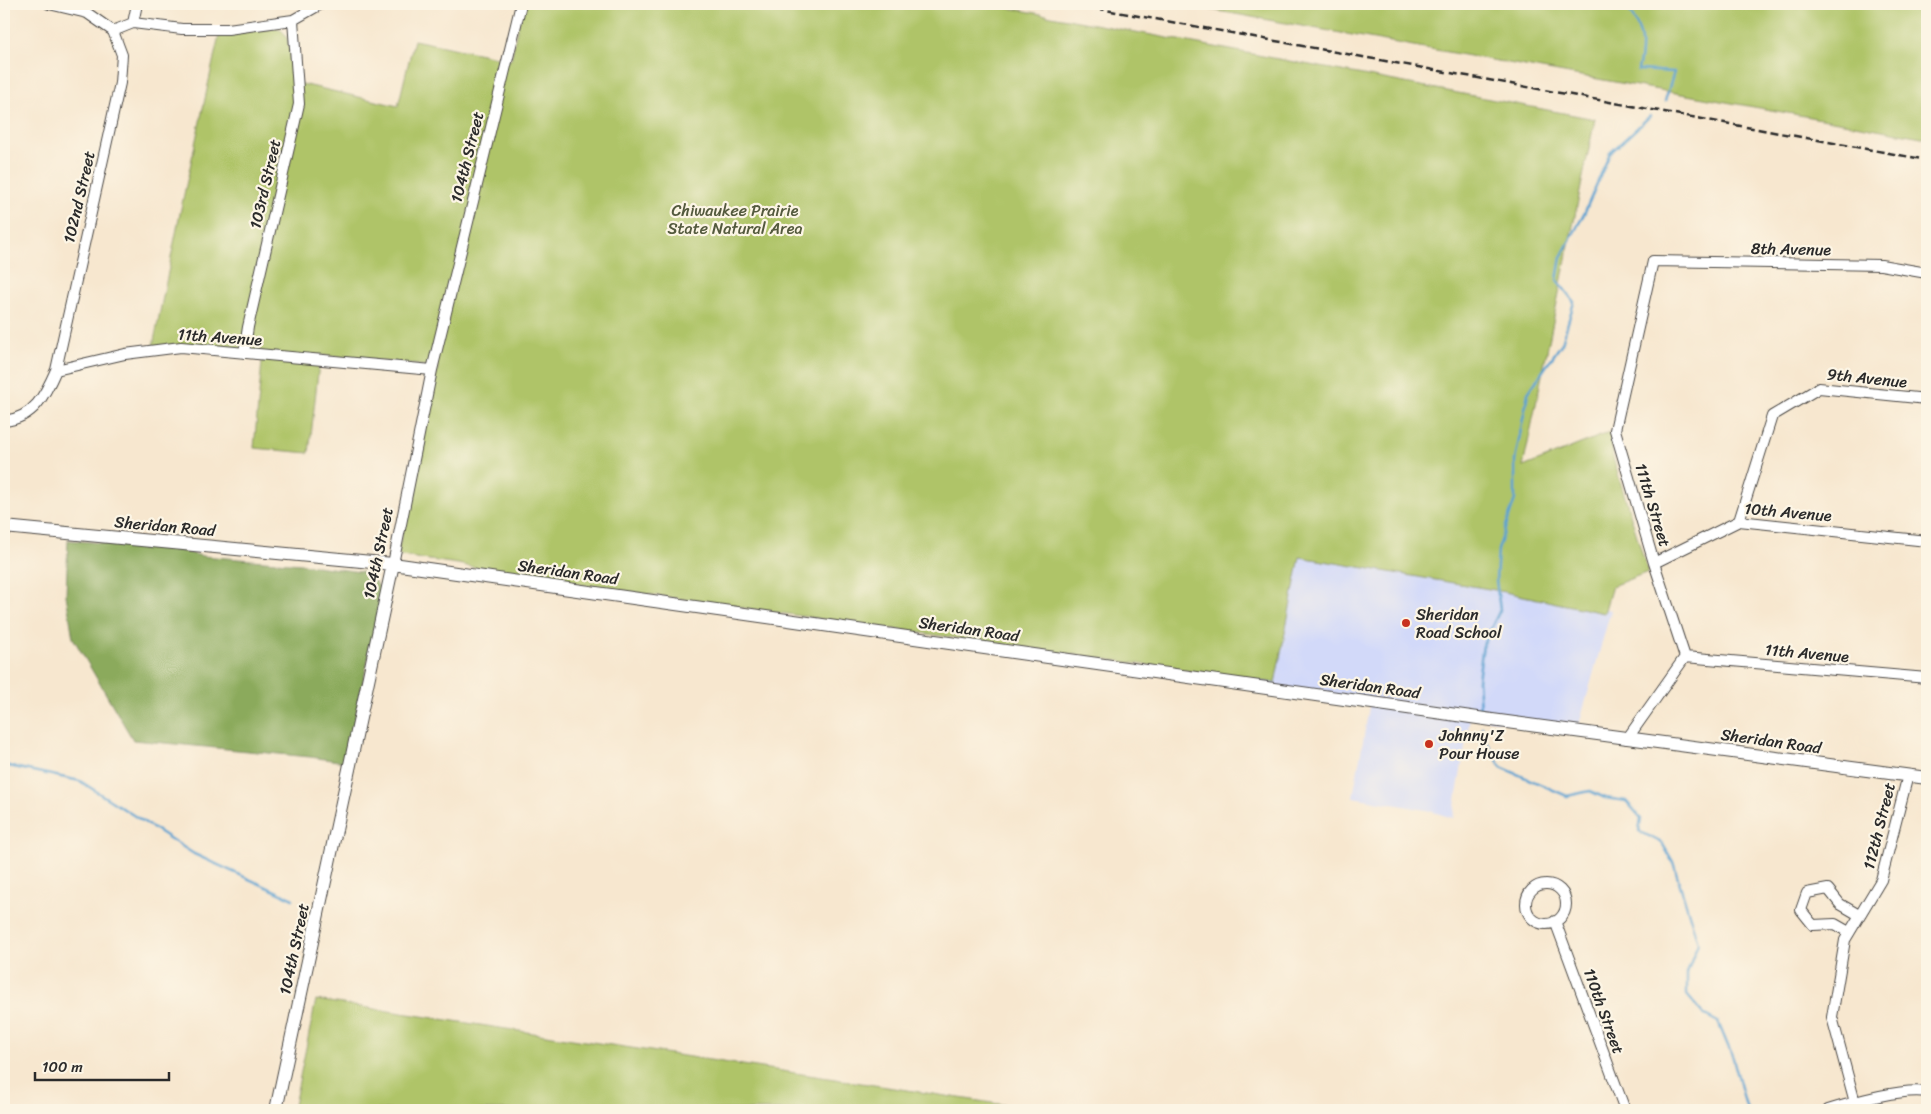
<svg xmlns="http://www.w3.org/2000/svg" width="1931" height="1114" viewBox="0 0 1931 1114" font-family="Sriracha,sans-serif">
<rect width="100%" height="100%" fill="#fcf5e5"/>
<filter id="ink" filterUnits="userSpaceOnUse"><feTurbulence type="fractalNoise" baseFrequency=".02" numOctaves="2"/><feDisplacementMap in="SourceGraphic" scale="10" xChannelSelector="R" yChannelSelector="G"/><feConvolveMatrix kernelMatrix="1 2 1 2 8 2 1 2 1" color-interpolation-filters="sRGB"/></filter>
<filter id="wash" filterUnits="userSpaceOnUse"><feTurbulence type="fractalNoise" baseFrequency=".0096" numOctaves="4" result="noise"/><feDisplacementMap in="SourceGraphic" scale="20" xChannelSelector="R" yChannelSelector="G"/><feGaussianBlur stdDeviation="1.12" result="paint"/><feColorMatrix in="noise" values="0 0 0 0 0 0 0 0 0 0 0 0 0 0 0 0 0 1.4 0 .05"/><feComposite in="paint" operator="in"/></filter>
<g filter="url(#wash)">
<rect width="100%" height="100%" fill="#f7e7cf"/>
<path fill="#d2d9f9" d="M 1300,557 L 1611,610 L 1577,732 L 1470,717 L 1453,818 L 1426,810 L 1353,797 L 1370,702 L 1250,685 Z"/>
<path fill="#afc468" stroke="#6d784a" d="M 522,4 L 988,4 L 1595,119 L 1523,467 L 1610,432 L 1613,458 L 1648,572 L 1612,586 L 1604,613 L 1495,590 L 1300,557 L 1275,683 L 504,574 L 458,564 L 401,556 L 398,552 L 399,547 L 438,367 L 320,355 L 309,453 L 254,448 L 263,351 L 153,346 L 183,199 L 219,35 L 276,28 C 293,31 291,67 293,82 L 398,106 L 414,40 L 511,60 Z
M 1210,4 L 1927,4 L 1927,138 L 1207,9 Z
M 316,1000 L 1038,1110 L 293,1110 Z"/>
<path fill="#8baa5c" stroke="#5b6a44" d="M 68,540 L 148,547 L 177,550 L 202,556 L 301,564 L 368,573 L 381,589 L 381,602 L 345,762 L 310,757 L 133,740 L 73,638 L 66,595 Z"/>
<g fill="none" stroke-linecap="round" stroke-linejoin="round">
<path stroke="#5ba2d1" stroke-width="2.5" d="M 1626,4 C 1641,31 1645,39 1638,70 L 1674,72 L 1665,101
M 1480,710 L 1478,680 L 1483,645 L 1500,610 L 1496,580 L 1498,550 L 1515,499 L 1515,460 L 1528,393 L 1562,343 L 1574,302 L 1557,280 L 1561,257 L 1584,214 L 1610,153 L 1650,116
M 1482,727 L 1482,733 L 1501,767 L 1567,796 L 1590,791 L 1605,798 L 1626,801 L 1641,818 L 1639,831 L 1662,843 L 1673,862 L 1698,943 L 1687,973 L 1687,995 L 1703,1014 L 1718,1022 L 1733,1058 L 1747,1110
M 4,765 L 80,781 L 194,854 L 293,899"/>
</g>
</g>
<g filter="url(#ink)">
<g fill="none" stroke-linecap="round" stroke-linejoin="round">
<g stroke="#4a4744" stroke-width="12">
<path id="minor" d="M 49,4 L 87,13 L 113,31 L 133,23 L 182,29 L 228,29 L 293,20 L 321,4
M 133,23 L 137,4
M 244,353 L 248,327 L 299,104 L 293,20
M 56,370 L 120,83 L 122,55 L 113,31
M 4,421 C 34,418 45,395 56,370 L 125,354 L 181,347 L 432,370
M 1739,521 L 1772,416 L 1819,388 L 1927,399
M 1654,563 L 1739,521 L 1927,541
M 393,564 L 432,370 L 521,4
M 1685,657 L 1927,678
M 1627,739 L 1685,657 L 1654,563 L 1615,430 L 1653,261 L 1881,265 L 1927,273
M1526 904a20 20 0 1 1 40 0a20 20 0 1 1-40 0Z
M 1555,921 L 1625,1110
M 1849,932 L 1835,924 L 1813,925 L 1801,910 L 1807,893 L 1828,889 L 1840,904 L 1859,915
M 1828,1110 C 1855,1102 1900,1088 1927,1092
M 1857,1110 L 1832,1017 L 1845,940 L 1881,880 L 1908,775"/>
</g>
<g stroke="#4a4744" stroke-width="14">
<path id="major" d="M 4,527 L 393,564 L 1492,720 L 1927,778
M 276,1110 L 393,564"/>
</g>
<use href="#minor" stroke="#fff" stroke-width="10"/>
<use href="#major" stroke="#fff" stroke-width="12"/>
<path stroke="#2b2b2b" stroke-width="2.5" stroke-dasharray="8 4" stroke-linecap="butt" d="M 1073,4 L 1927,160"/>
</g>
</g>
<g fill="#c8321e" stroke="#fcf5e5" stroke-width="2">
<circle cx="1406" cy="623" r="5"/>
<circle cx="1429" cy="744" r="5"/>
</g>
<g text-anchor="middle" dominant-baseline="central" stroke-width="4.5" stroke-linejoin="round" paint-order="stroke">
<g font-size="16" fill="#2b2b2b" stroke="#fcf5e5">
<text transform="translate(467 157) rotate(-76)">104th Street</text>
<text transform="translate(265 184) rotate(-77)">103rd Street</text>
<text transform="translate(79 197) rotate(-77)">102nd Street</text>
<text transform="translate(1791 249) rotate(1)">8th Avenue</text>
<text transform="translate(220 337) rotate(4)">11th Avenue</text>
<text transform="translate(1867 378) rotate(6)">9th Avenue</text>
<text transform="translate(1653 505) rotate(73)">111th Street</text>
<text transform="translate(1788 512) rotate(5)">10th Avenue</text>
<text transform="translate(165 526) rotate(5)">Sheridan Road</text>
<text transform="translate(378 553) rotate(-78)">104th Street</text>
<text transform="translate(568 572) rotate(8)">Sheridan Road</text>
<text transform="translate(969 629) rotate(8)">Sheridan Road</text>
<text transform="translate(1807 653) rotate(5)">11th Avenue</text>
<text transform="translate(1370 686) rotate(8)">Sheridan Road</text>
<text transform="translate(1771 741) rotate(8)">Sheridan Road</text>
<text transform="translate(1879 826) rotate(-76)">112th Street</text>
<text transform="translate(294 949) rotate(-78)">104th Street</text>
<text transform="translate(1604 1011) rotate(70)">110th Street</text>
</g>
<g font-size="16" fill="#53593d" stroke="#fcf5e5">
<text x="735" y="210">Chiwaukee Prairie<tspan x="735" dy="18">State Natural Area</tspan></text>
</g>
<g font-size="16" fill="#2b2b2b" stroke="#fcf5e5" text-anchor="start">
<text x="1416" y="614">Sheridan<tspan x="1416" dy="18">Road School</tspan></text>
<text x="1439" y="735">Johnny'Z<tspan x="1439" dy="18">Pour House</tspan></text>
</g>
</g>
<rect width="1931" height="1114" fill="none" stroke="#fcf5e5" stroke-width="20"/>
<path d="M35 1072v8h134v-8" fill="none" stroke="#2b2b2b" stroke-width="2.5"/>
<text x="42" y="1072" font-size="15" fill="#2b2b2b" stroke="#fcf5e5" stroke-width="4" paint-order="stroke">100 m</text>
</svg>
